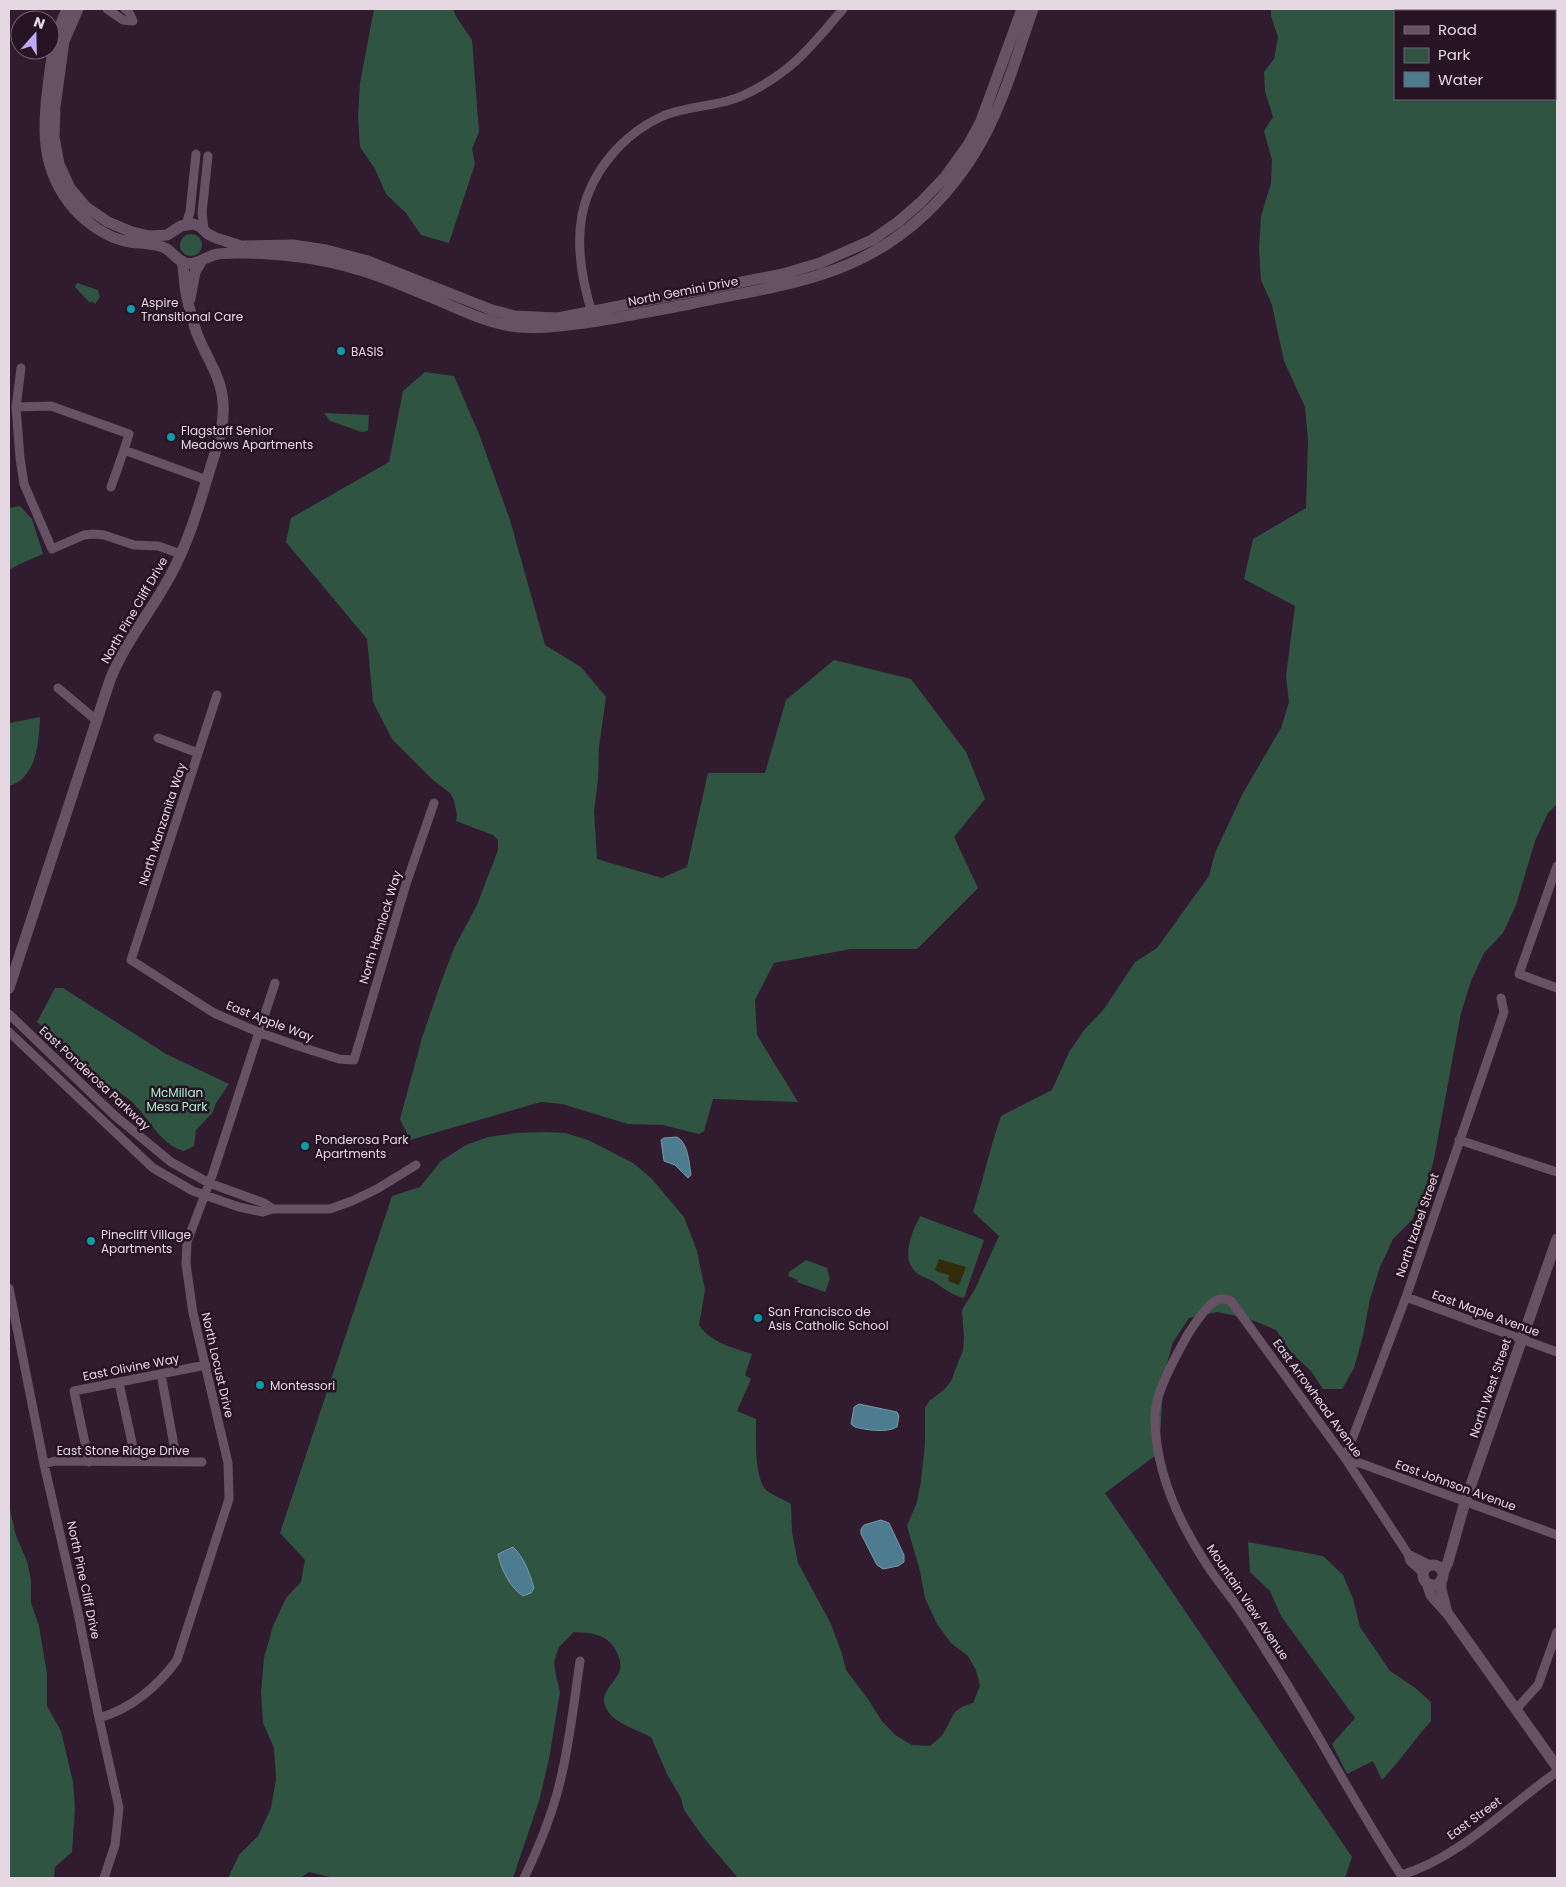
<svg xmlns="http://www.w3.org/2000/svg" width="1566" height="1887" viewBox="0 0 1566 1887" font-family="Poppins,sans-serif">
<rect width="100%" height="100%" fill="#301c2e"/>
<path fill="#2f5442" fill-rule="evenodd" d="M 374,9 L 453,9 L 457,18 L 472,40 L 479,132 L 472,149 L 475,164 L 449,243 L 421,235 L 406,213 L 386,194 L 375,169 L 360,147 L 358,117 L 360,83 Z
M 1271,9 L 1557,9 L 1557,804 L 1548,813 L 1535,841 L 1516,905 L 1503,933 L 1484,953 L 1471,981 L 1461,1013 L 1434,1159 L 1425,1192 L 1412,1220 L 1393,1239 L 1380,1267 L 1370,1299 L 1363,1336 L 1354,1368 L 1342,1389 L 1323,1389 L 1311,1371 L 1291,1352 L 1276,1330 L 1247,1318 L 1217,1312 L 1189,1318 L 1173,1342 L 1164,1374 L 1159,1453 L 1105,1493 L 1352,1857 L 1345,1878 L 738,1878 L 703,1837 L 684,1810 L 681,1798 L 668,1776 L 651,1737 C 638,1730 613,1723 606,1708 C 598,1693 615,1684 620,1670 C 621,1666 620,1659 618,1655 C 610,1634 593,1633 574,1632 L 559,1647 L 554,1662 L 556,1676 L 560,1692 L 549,1759 L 539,1801 L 513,1878 L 334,1878 L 309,1872 L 300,1878 L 228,1878 L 239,1855 L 258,1836 L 271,1808 L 276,1779 L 274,1748 L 263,1723 L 261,1692 L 264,1658 L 273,1626 L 286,1598 L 301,1582 L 305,1560 L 280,1533 L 392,1196 L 420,1187 L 441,1161 L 466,1145 L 488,1137 L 517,1133 L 545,1132 L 565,1133 L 588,1140 L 633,1163 L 651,1178 L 684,1217 L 697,1251 L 705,1290 L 699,1325 C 710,1342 733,1348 752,1354 L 745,1375 L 751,1379 L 737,1411 L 756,1419 C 756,1437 754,1477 766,1490 C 772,1495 783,1499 791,1504 L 792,1532 L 798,1563 L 831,1624 L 842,1654 L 846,1670 L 868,1699 L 881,1720 L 895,1735 L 912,1745 L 930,1746 C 934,1742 941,1738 944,1732 C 955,1715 950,1710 973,1703 L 980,1686 L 976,1670 L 968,1656 L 951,1643 L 937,1624 L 925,1598 L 920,1571 L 907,1526 L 917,1502 L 921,1481 L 925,1444 L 925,1408 L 929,1401 L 944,1390 L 951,1381 L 963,1350 L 964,1338 L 962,1310 L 975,1289 L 999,1236 L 973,1212 C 983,1180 990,1148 1001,1116 L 1052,1090 L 1069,1052 L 1085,1029 L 1104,1009 L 1135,962 L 1157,948 L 1209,876 L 1215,853 L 1243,793 L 1281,728 L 1289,702 L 1286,676 L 1295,606 L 1244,579 L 1253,539 L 1306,508 L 1308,441 L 1305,407 L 1284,361 L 1272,305 L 1261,280 L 1259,249 L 1261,216 L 1271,183 L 1272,160 L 1264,131 L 1273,117 L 1265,91 L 1264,72 L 1274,59 L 1278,37 L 1271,16 ZM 1395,11 L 1555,11 L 1555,99 L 1395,99 Z
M180 245a11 11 0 1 1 22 0a11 11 0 1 1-22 0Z
M 77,283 L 98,290 L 100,297 L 95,304 L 92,301 L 90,303 L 75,287 Z
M 425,372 L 454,376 L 479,434 L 510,520 L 545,645 L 581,667 L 606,697 L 599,747 L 598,780 L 594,811 L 597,859 L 662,878 L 687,867 L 708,773 L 765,773 L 786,700 L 834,660 L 911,679 L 966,752 L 985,799 L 954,837 L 978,888 L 917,949 L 851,949 L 774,963 L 755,1000 L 757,1035 L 798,1102 L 713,1099 L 704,1131 L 699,1134 L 663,1125 L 628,1124 L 562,1104 L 541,1102 L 410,1140 L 400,1119 L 422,1038 L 439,988 L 454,948 L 477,905 L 498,850 L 498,840 L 493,835 L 456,821 L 457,815 L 454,800 L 450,793 L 433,780 L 392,739 L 373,702 L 367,639 L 286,542 L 291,518 L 389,462 L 403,391 Z
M 324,413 L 369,415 L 368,431 L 362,432 L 330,421 Z
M 20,506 L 32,519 L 43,554 L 20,564 L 9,570 L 9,508 Z
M 40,717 C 39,741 37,778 9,786 L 9,723 Z
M 55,988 L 63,988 L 166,1054 L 229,1084 L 216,1103 L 213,1112 L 196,1130 L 194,1146 L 184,1151 C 160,1145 148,1116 131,1101 C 120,1091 106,1087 95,1079 C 82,1070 76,1058 66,1048 C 57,1039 46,1031 37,1022 Z
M 920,1216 L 984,1240 L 964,1298 C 952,1295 943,1288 933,1281 C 928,1279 923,1277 918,1274 C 899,1260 912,1232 920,1216 Z
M 806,1260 L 827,1268 L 830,1279 L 825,1292 L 797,1282 L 798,1280 L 788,1276 L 789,1272 Z
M 9,1505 L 16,1536 L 27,1561 L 31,1580 L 31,1603 L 39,1626 L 47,1674 L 47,1706 L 61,1731 L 73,1782 L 75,1808 L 72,1852 L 55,1867 L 54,1878 L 9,1877 Z
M 1248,1542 L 1323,1556 L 1343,1575 L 1353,1599 L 1360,1627 L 1390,1671 L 1414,1687 L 1431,1702 L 1431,1721 C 1414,1740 1400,1761 1382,1780 L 1373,1761 L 1347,1774 L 1332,1744 L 1355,1718 L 1281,1616 L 1270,1591 L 1250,1572 Z"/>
<path fill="#332b0a" d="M 939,1259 L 966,1267 L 959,1285 L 948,1281 L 949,1275 L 938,1272 L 935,1270 Z"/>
<path fill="#4d7c90" stroke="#7b98a9" d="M 677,1137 C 688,1143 689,1162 691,1175 L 688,1178 L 675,1165 L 664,1161 L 661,1140 L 664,1138 Z
M 859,1404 L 897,1412 L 899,1416 L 897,1427 C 888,1433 865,1430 855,1427 L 851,1424 L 854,1407 Z
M 881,1520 L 889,1523 L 904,1555 L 904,1562 L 898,1566 L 883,1569 L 877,1565 L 861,1534 L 861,1529 L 864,1525 Z
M 513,1547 C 524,1557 530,1574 534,1588 L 531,1593 L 523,1596 C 510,1588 501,1569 498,1554 Z"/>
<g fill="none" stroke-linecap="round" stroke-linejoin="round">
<path stroke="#675165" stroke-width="9" d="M 107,9 L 123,20 L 133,21 L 129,12 L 125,9
M 186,224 L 190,212 L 196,154
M 204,229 L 202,213 L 208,156
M 593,316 C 583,285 576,247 582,215 C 591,171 623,134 663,116 C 689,105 719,107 744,95 C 791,73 811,47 843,9
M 21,368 L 16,407 L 20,458 L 24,484 L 52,549 L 84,535 L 94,534 L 104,535 L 134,545 L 158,546 L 181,554
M 16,407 L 51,406 L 129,434 L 124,450 L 207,480
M 111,487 L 124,450
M 58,688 L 96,720
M 217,695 L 131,960 L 214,1013 L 258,1032 L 295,1045 L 339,1059 L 354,1060 L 406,884 L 434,803
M 158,738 L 198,753
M 1557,866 L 1519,974 L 1557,988
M 9,1014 L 114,1115 L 171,1162 L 209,1183 L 264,1203 L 273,1209
M 9,1032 L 153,1168 L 193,1191 L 239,1207 L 263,1212 L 273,1209 L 330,1209 L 352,1201 L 377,1189 L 416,1165
M 1459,1140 L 1557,1172
M 9,1288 L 44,1464 L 78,1613 L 99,1718 L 119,1808 L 115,1845 L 104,1878
M 1406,1297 L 1557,1352
M 161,1374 L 177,1462
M 119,1383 L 136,1461
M 1345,1458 L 1406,1297 L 1504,1012 L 1501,998
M 1346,1458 L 1557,1535
M 89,1462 L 74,1391 L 206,1365
M 44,1464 L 55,1461 L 202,1462
M 1408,1554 L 1430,1565
M 1423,1573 L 1410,1561 L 1408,1554 L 1345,1458 L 1231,1301 C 1226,1299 1222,1298 1217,1300 C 1208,1304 1193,1326 1188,1334 C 1177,1354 1156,1391 1155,1414 C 1154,1468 1178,1521 1207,1565 C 1215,1578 1225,1589 1234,1602 C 1249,1623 1263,1646 1277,1668 C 1320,1736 1357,1808 1401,1875 C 1460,1858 1507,1806 1557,1772
M 1518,1707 L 1538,1685 L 1557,1632
M 99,1718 C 131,1709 158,1686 177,1660 L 229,1499 L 228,1463 L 193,1313 L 186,1264 L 187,1242 L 213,1173 L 275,983
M 524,1878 C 539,1847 552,1815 560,1782 C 570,1742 574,1701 580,1661"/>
<path stroke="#675165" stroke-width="11" d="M 67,9 C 55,36 51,58 48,87 C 42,133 42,171 74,209 C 87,223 106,237 125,241 C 138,244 152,242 165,248 C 173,252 177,261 186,263 C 198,266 207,255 218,254 C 245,251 292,255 319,260 C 360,267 397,283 435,299 C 459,309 485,322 511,326 C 536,330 561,326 585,323 C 619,318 652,311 685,305 C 736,294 789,287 837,269 C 904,244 956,193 988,129 C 1007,91 1019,49 1033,9
M 78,9 L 64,41 L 55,107 L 54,137 L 59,164 L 70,188 L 86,207 L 108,222 L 132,232 L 150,236 L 167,235 L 181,226 L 193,224 L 199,226 L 208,234 L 216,238 L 241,246 L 293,245 L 326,250 L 368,261 L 492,310 L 515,316 L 558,318 L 783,274 L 820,263 L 872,240 L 898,222 L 920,203 L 945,177 L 968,145 L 981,121 L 1022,9
M 190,299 L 195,272 L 202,260
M 9,988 L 110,680 C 125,642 150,613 169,578 C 188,544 199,506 210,469 C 217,447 225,425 223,402 C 221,375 205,356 196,331 C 192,318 187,301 185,287 C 184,278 184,270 182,261
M1423 1575a10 10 0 1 1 20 0a10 10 0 1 1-20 0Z
M 1443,1573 L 1448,1562 L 1465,1502 L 1557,1239
M 1441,1580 L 1441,1589 L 1447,1613
M 1427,1583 L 1431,1595 L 1448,1614 L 1557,1767"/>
</g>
<g fill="#0f9aa8" stroke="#261324" stroke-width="2">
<circle cx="131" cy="309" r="5"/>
<circle cx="341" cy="351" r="5"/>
<circle cx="171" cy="437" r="5"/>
<circle cx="305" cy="1146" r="5"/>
<circle cx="91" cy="1241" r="5"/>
<circle cx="758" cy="1318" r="5"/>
<circle cx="260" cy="1385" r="5"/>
</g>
<g text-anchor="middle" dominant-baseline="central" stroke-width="5" stroke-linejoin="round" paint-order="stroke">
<g font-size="12" fill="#e5d8e3" stroke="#261324">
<text transform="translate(683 291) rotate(-11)">North Gemini Drive</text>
<text transform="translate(134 610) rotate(-60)">North Pine Cliff Drive</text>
<text transform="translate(162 824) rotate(-72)">North Manzanita Way</text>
<text transform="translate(380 927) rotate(-73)">North Hemlock Way</text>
<text transform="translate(270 1021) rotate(21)">East Apple Way</text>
<text transform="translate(95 1078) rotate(43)">East Ponderosa Parkway</text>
<text transform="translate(1417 1225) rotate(-71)">North Izabel Street</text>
<text transform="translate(1486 1313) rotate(20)">East Maple Avenue</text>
<text transform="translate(218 1365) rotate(77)">North Locust Drive</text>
<text transform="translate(131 1367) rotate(-11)">East Olivine Way</text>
<text transform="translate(1490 1388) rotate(-71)">North West Street</text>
<text transform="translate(1318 1398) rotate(54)">East Arrowhead Avenue</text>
<text x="123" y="1450">East Stone Ridge Drive</text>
<text transform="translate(1456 1485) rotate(20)">East Johnson Avenue</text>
<text transform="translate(84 1580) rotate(78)">North Pine Cliff Drive</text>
<text transform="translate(1248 1602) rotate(56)">Mountain View Avenue</text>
<text transform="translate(1474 1818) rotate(-36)">East Street</text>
</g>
<g font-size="12" fill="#e5d8e3" stroke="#261324" text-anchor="start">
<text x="141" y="302">Aspire<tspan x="141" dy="14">Transitional Care</tspan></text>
<text x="351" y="351">BASIS</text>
<text x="181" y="430">Flagstaff Senior<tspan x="181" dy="14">Meadows Apartments</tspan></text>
<text x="315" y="1139">Ponderosa Park<tspan x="315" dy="14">Apartments</tspan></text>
<text x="101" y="1234">Pinecliff Village<tspan x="101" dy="14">Apartments</tspan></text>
<text x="768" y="1311">San Francisco de<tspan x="768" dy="14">Asis Catholic School</tspan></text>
<text x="270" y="1385">Montessori</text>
</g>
<g font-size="12" fill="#a8f1cb" stroke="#261324">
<text x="177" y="1092">McMillan<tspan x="177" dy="14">Mesa Park</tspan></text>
</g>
</g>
<rect width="1566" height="1887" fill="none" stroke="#e5d8e3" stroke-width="20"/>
<rect x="1394" y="10" width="162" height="90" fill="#261324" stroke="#726270"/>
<rect x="1404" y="26" width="25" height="8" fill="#675165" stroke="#726270"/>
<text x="1438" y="35" font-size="15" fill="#e5d8e3">Road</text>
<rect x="1404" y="48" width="25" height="15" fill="#2f5442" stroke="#726270"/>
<text x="1438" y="60" font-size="15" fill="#e5d8e3">Park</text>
<rect x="1404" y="72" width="25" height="15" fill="#4d7c90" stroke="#726270"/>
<text x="1438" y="85" font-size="15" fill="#e5d8e3">Water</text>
<g transform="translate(35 35) rotate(20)"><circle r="24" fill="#261324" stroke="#726270"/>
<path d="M0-4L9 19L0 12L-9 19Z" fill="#bda9f5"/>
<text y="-8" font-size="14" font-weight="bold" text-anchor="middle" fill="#e5d8e3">N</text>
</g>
</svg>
